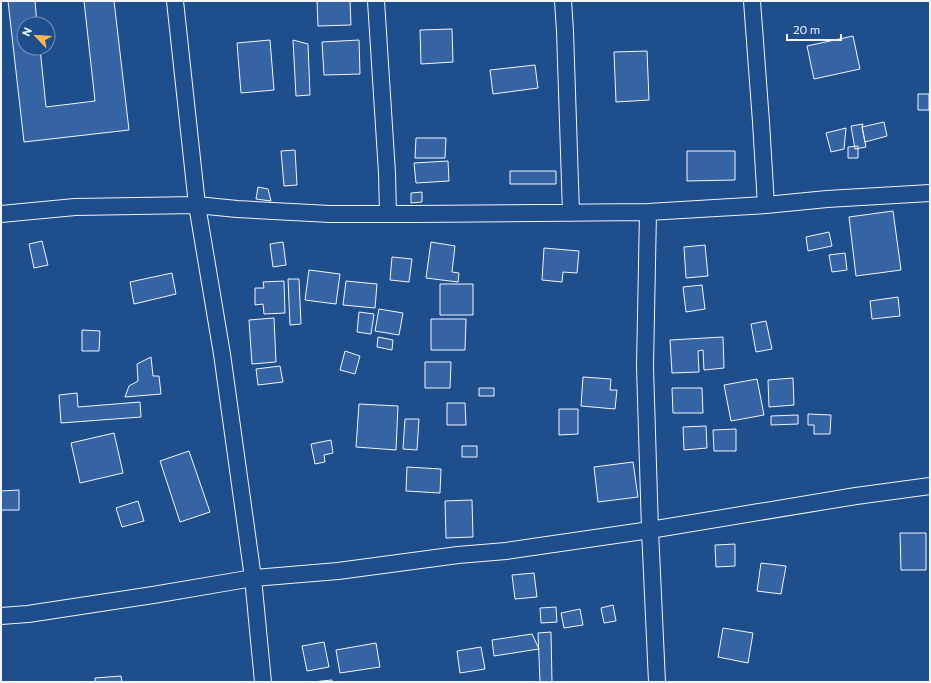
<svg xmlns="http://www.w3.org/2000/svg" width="931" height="683" viewBox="0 0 931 683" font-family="Commissioner,sans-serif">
<rect width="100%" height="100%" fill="#1f4e8c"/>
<path fill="#3563a3" stroke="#f2f6ff" d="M 8,1 L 35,1 L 37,24 L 24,24 L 24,48 L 40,48 L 46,107 L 95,101 L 84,1 L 114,1 L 129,130 L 24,142 Z
M 317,1 L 350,1 L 351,25 L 318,26 Z
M 452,29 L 453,62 L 421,64 L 420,30 Z
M 853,36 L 860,69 L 814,79 L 807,46 Z
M 270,40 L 274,90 L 241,93 L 237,43 Z
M 293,40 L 308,44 L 310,95 L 296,96 Z
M 359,40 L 360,74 L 324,75 L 322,42 Z
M 647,51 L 649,100 L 616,102 L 614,52 Z
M 535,65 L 538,88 L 493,94 L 490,70 Z
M 918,94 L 929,94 L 929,110 L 918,110 Z
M 884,122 L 887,136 L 865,142 L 862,127 Z
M 863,124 L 862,127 L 866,147 L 855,149 L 851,126 Z
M 846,128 L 844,149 L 831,152 L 826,133 Z
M 416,138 L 446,138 L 445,158 L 415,158 Z
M 858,146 L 858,158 L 848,158 L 848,147 Z
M 295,150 L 297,185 L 284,186 L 281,151 Z
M 687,151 L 735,151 L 735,180 L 687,181 Z
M 448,161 L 449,181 L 416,183 L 414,163 Z
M 510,171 L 556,171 L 556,184 L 510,184 Z
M 258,187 L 268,189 L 271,201 L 256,199 Z
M 422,192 L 422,202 L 411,203 L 411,193 Z
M 893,211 L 901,270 L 856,276 L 849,217 Z
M 829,232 L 832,246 L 808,251 L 806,237 Z
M 42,241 L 48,265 L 34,268 L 29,244 Z
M 283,242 L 286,265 L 273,267 L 270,244 Z
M 431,242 L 455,246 L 452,272 L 459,273 L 458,282 L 426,278 Z
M 705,245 L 708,276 L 686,278 L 684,247 Z
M 544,248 L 579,251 L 577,273 L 563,272 L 562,282 L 542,280 Z
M 845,253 L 847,270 L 832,272 L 829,255 Z
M 392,257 L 412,259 L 409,282 L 390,280 Z
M 309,270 L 340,274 L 336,304 L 305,300 Z
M 172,273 L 176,294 L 134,304 L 130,282 Z
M 288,279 L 299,279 L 301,324 L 290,325 Z
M 284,281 L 285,313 L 264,314 L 263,304 L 255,305 L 255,288 L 264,288 L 263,282 Z
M 346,281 L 377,284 L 375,308 L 343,305 Z
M 440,284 L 473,284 L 473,315 L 440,315 Z
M 702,285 L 705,309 L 686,312 L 683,287 Z
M 898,297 L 900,316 L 872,319 L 870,301 Z
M 379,309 L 403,313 L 399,335 L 375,331 Z
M 359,312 L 374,314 L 371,334 L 357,332 Z
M 274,318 L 276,362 L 252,364 L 249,320 Z
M 431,319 L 466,319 L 465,350 L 431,350 Z
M 766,321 L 772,349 L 756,352 L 751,324 Z
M 82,330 L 100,331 L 99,351 L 82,351 Z
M 378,337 L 393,340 L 392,350 L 377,347 Z
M 723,337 L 724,368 L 704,370 L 703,350 L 698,351 L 699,372 L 672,373 L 670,340 Z
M 345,351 L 360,356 L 355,374 L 340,370 Z
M 151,357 L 153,376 L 159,376 L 161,394 L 125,397 L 129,386 L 138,381 L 137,364 Z
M 425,362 L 451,362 L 450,388 L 425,388 Z
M 280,366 L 283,382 L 258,385 L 256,369 Z
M 583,377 L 611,379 L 610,390 L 617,390 L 615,409 L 581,406 Z
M 793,378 L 794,405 L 769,407 L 768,380 Z
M 757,379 L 764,415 L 731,421 L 724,385 Z
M 479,388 L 494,388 L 494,396 L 479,396 Z
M 672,388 L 702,388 L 703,413 L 673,413 Z
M 77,393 L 78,407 L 140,402 L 141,417 L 61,423 L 59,395 Z
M 447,403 L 465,403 L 466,425 L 447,425 Z
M 359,404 L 398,406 L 396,450 L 356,447 Z
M 559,409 L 578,409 L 578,434 L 559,435 Z
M 808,414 L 831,415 L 830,434 L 814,434 L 814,425 L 808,425 Z
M 798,415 L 798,424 L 771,425 L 771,416 Z
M 405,419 L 419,419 L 417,450 L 403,449 Z
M 706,426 L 707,448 L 684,450 L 683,427 Z
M 736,429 L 736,451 L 714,451 L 713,430 Z
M 114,433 L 123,473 L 80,483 L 71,443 Z
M 331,440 L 333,453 L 324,455 L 325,462 L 315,464 L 311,444 Z
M 462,446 L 477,446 L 477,457 L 462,457 Z
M 189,451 L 210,512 L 180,522 L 160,461 Z
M 633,462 L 638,497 L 598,502 L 594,467 Z
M 407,467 L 441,469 L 440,493 L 406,491 Z
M 19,490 L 19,510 L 1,510 L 1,491 Z
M 472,500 L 473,537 L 446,538 L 445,501 Z
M 138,501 L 144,521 L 122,527 L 116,508 Z
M 900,533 L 926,533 L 926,570 L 901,570 Z
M 735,544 L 735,566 L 716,567 L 715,545 Z
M 761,563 L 786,566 L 781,594 L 757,591 Z
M 534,573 L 537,597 L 515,599 L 512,575 Z
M 613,605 L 616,621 L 604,623 L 601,608 Z
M 556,607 L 557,622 L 541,623 L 540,608 Z
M 580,609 L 583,625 L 564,628 L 561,613 Z
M 723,628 L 753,633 L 748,663 L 718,657 Z
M 551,632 L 552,682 L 540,682 L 538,633 Z
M 532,634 L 539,649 L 494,656 L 492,640 Z
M 324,642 L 329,667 L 307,671 L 302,646 Z
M 376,643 L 380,667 L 340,673 L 336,650 Z
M 481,647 L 485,669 L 460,673 L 457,651 Z
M 121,676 L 122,682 L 95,682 L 95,678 Z
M 332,680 L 332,682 L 312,682 Z"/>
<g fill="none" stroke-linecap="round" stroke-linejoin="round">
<g stroke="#f2f6ff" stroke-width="18">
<path id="minor" d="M 175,1 L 197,205 L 222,354 L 253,578 L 263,682
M 376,1 L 387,173 L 388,214
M 563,1 L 565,31 L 571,213
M 752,1 L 761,122 L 766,205
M 648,212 L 645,367 L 650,530 L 657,682
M 1,214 L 75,207 L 197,205 L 237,209 L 330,214 L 413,214 L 648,212 L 766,205 L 827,199 L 930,193
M 1,616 L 28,614 L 153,595 L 253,578 L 338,571 L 458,555 L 506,551 L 650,530 L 856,496 L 930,486"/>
</g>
<use href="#minor" stroke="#1f4e8c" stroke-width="16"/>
</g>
<rect width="931" height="683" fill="none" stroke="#f2f6ff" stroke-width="4"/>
<g transform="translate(36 36) rotate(295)"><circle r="19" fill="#1f4e8c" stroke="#7391ba"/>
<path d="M0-3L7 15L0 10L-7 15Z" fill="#ffb74d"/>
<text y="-6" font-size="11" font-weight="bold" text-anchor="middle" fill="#f2f6ff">N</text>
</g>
<path d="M787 34v6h54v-6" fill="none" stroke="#f2f6ff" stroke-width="2"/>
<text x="793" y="34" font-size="12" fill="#f2f6ff" stroke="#1f4e8c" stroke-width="3" paint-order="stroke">20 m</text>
</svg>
